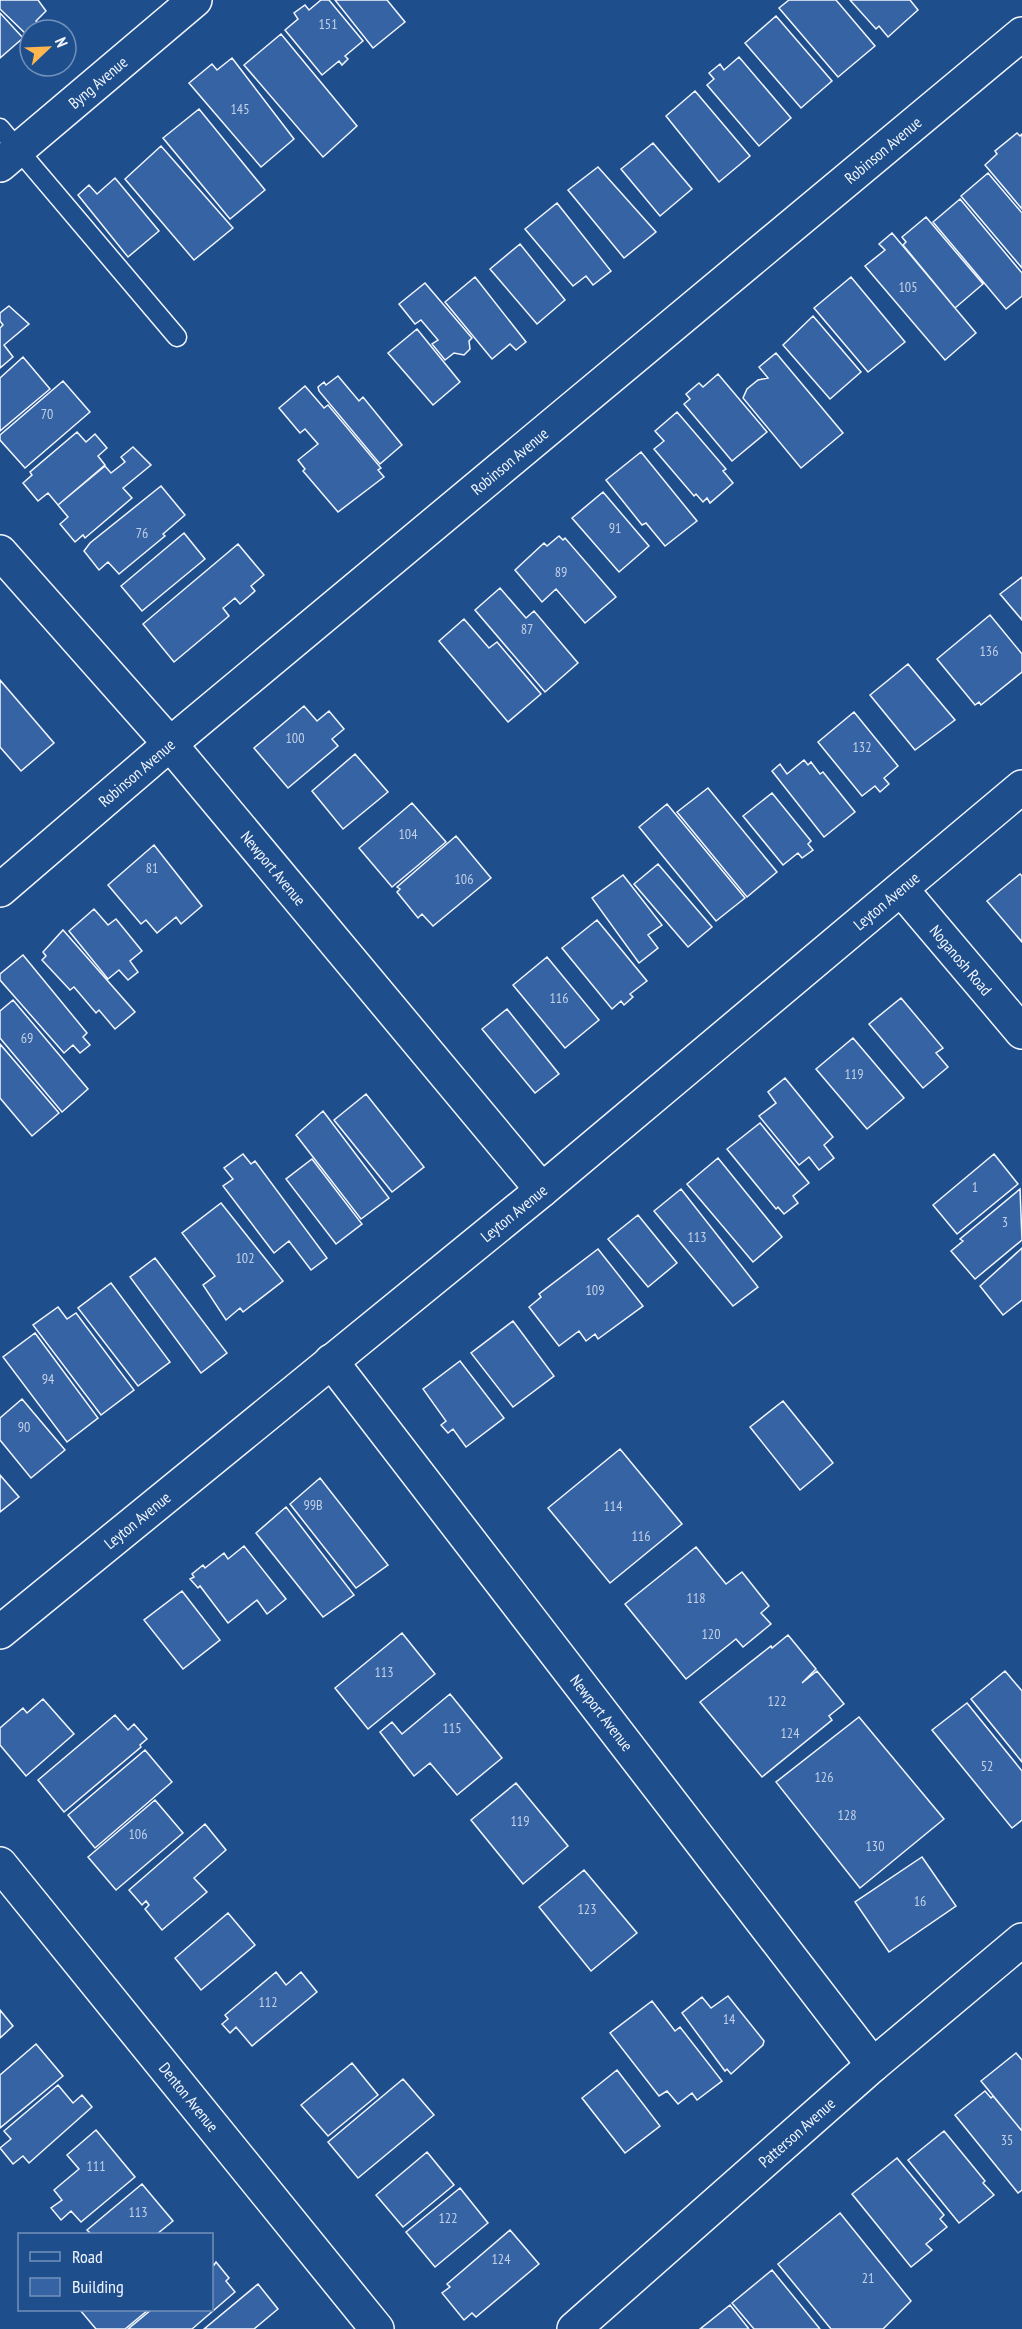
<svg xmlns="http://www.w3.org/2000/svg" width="1022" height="2329" viewBox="0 0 1022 2329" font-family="'PT Sans Narrow',sans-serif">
<rect width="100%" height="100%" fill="#1f4e8c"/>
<path fill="#3563a3" stroke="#f2f6ff" stroke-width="1.5" d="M 0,0 L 38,0 L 46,11 L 36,21 L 39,24 L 26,34 L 0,9 Z
M 321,0 L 329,0 L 363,41 L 345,56 L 348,59 L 342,65 L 339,61 L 322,75 L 285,30 L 298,19 L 294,13 L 305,5 L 309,10 Z
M 335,0 L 387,0 L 405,22 L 373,48 Z
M 789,0 L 836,0 L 875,46 L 838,77 L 779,8 Z
M 850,0 L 910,0 L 918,10 L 888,37 L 879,26 L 876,29 Z
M 0,13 L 23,38 L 0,58 Z
M 776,16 L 832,81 L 801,108 L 745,43 Z
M 281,34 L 357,126 L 323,157 L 244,65 Z
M 739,57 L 791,118 L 759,146 L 707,85 L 714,79 L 709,73 L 720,64 L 724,70 Z
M 232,58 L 294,139 L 261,167 L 189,83 L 212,64 L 217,70 Z
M 695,91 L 750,156 L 719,182 L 666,116 Z
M 199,109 L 265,190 L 230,219 L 163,138 Z
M 1017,133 L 1020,136 L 1022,134 L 1022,209 L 985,165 L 997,154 L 995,151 Z
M 653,143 L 692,189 L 660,216 L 621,169 Z
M 161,146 L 233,228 L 194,260 L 125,179 Z
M 598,167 L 656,232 L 624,258 L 568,190 Z
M 988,173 L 1022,213 L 1022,268 L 961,196 Z
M 115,178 L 159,231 L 128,257 L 78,195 L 89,185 L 97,194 Z
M 960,199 L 1022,273 L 1022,296 L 1006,309 L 933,222 Z
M 557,203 L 611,271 L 593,285 L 586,276 L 573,286 L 525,229 Z
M 926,217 L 983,284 L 955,308 L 903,245 L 906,242 L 902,237 Z
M 892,233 L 976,333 L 945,360 L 865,266 L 885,250 L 879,244 Z
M 520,244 L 565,300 L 537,324 L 490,269 Z
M 475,277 L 526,342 L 516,350 L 510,344 L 492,359 L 445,302 Z
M 851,277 L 905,342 L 868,372 L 814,308 Z
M 425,283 L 472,338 L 469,341 L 470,349 L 464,355 L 454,353 L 445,360 L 432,344 L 438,340 L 421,320 L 415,324 L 399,304 Z
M 9,306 L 29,324 L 4,345 L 13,357 L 0,368 L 0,328 L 3,325 L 0,321 L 0,313 Z
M 813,316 L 861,372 L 830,399 L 783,345 Z
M 417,329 L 460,382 L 433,405 L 388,353 Z
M 776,353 L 843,433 L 801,468 L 743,398 L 747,389 L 758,380 L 768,378 L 759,367 Z
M 23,357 L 50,389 L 0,431 L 0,378 Z
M 718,374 L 767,432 L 732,461 L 684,404 L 690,399 L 686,394 L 699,383 L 703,387 Z
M 338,376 L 359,401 L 363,397 L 402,445 L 380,464 L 319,391 L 318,387 L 324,382 L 326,385 Z
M 63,381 L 90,412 L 25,468 L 0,440 L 0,435 Z
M 305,386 L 324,408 L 328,405 L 381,468 L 378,470 L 384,477 L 338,512 L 303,471 L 305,469 L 298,460 L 318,444 L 305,429 L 300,433 L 279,408 Z
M 677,412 L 726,469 L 723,471 L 733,483 L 710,503 L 707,498 L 703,502 L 696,494 L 694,496 L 654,449 L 664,441 L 655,431 Z
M 77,432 L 86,442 L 95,434 L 107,448 L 98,456 L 105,465 L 58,505 L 48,493 L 38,501 L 23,483 L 32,475 L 30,472 Z
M 133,447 L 151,465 L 123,488 L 132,498 L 85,538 L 83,535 L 75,542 L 60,524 L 68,517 L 58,505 L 105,466 L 111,473 L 125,462 L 121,457 Z
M 641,452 L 697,521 L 665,546 L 646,523 L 642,525 L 606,480 Z
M 161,486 L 185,515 L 163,534 L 165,536 L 119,574 L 108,562 L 99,570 L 84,551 L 90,543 Z
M 603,492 L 649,546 L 619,572 L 572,518 Z
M 184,533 L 205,559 L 142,611 L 121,586 Z
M 559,536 L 563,540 L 565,538 L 616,597 L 585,623 L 556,589 L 542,602 L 515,570 L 544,543 L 547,546 Z
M 238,544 L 264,575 L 251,586 L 255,591 L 240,604 L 235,598 L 223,608 L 229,616 L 174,662 L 143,624 Z
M 1022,577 L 1022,620 L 1000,594 Z
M 500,588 L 526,618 L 534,611 L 578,663 L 545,692 L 475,610 Z
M 990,615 L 1022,654 L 1022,672 L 981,705 L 979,702 L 975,705 L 937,659 Z
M 464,619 L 489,648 L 497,642 L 541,694 L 508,722 L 439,641 Z
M 908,664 L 955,720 L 915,750 L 870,695 Z
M 0,680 L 54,743 L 21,771 L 0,747 Z
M 304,706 L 317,721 L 329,711 L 344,729 L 332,739 L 338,746 L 288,788 L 254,748 Z
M 854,712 L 898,766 L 884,778 L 889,784 L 880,792 L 875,786 L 862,796 L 818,742 Z
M 355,754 L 388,792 L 343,829 L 312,791 Z
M 804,760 L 808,765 L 811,762 L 820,774 L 823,772 L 855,812 L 824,837 L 772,771 L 780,764 L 787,774 Z
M 708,788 L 777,872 L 747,897 L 677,812 Z
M 772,793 L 811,841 L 808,844 L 813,850 L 802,858 L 798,853 L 783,865 L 743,816 Z
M 412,803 L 446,842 L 392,887 L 359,848 Z
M 667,804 L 745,898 L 716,921 L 639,827 Z
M 456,836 L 491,878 L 433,926 L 422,914 L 418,918 L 397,892 L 400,889 L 397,887 Z
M 154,845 L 202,906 L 181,924 L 176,917 L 157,933 L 146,920 L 141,924 L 108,885 Z
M 658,864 L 712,927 L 688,947 L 634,884 Z
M 1020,874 L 1022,876 L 1022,942 L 987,901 Z
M 623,875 L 662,925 L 648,935 L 658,948 L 639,963 L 592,898 Z
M 94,909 L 108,925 L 116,919 L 142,951 L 130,961 L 138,972 L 128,980 L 119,970 L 108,979 L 69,931 Z
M 597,920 L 647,981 L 630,994 L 633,997 L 624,1005 L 621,1001 L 612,1009 L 562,948 Z
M 63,930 L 135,1012 L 115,1029 L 99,1010 L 96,1013 L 74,987 L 70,990 L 42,960 L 46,956 L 43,952 Z
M 23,955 L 87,1033 L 83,1037 L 90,1045 L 80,1053 L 73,1045 L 64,1053 L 0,980 L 0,974 Z
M 547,957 L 599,1020 L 565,1048 L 513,985 Z
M 901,998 L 943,1048 L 936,1053 L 948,1067 L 923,1088 L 869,1024 Z
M 13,1000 L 88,1089 L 62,1112 L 0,1038 L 0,1011 Z
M 507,1009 L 559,1074 L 535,1093 L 482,1029 Z
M 853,1038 L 904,1098 L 867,1129 L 816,1069 Z
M 0,1044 L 59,1113 L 32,1136 L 0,1098 Z
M 785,1078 L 833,1137 L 824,1145 L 834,1158 L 819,1170 L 809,1157 L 799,1165 L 759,1116 L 776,1103 L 768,1092 Z
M 366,1094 L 424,1167 L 392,1192 L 334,1120 Z
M 323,1111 L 389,1198 L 361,1219 L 296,1135 Z
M 760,1123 L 809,1183 L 793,1196 L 798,1203 L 784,1214 L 778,1207 L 776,1209 L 727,1149 Z
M 243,1154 L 251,1164 L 255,1161 L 327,1258 L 311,1270 L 289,1241 L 274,1253 L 223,1186 L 233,1179 L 224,1168 Z
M 994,1154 L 1018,1184 L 957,1234 L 933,1205 Z
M 718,1158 L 782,1237 L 753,1262 L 687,1184 Z
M 312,1159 L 362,1224 L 336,1244 L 286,1179 Z
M 681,1189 L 758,1287 L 733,1306 L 654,1211 Z
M 1020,1189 L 1022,1240 L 975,1279 L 951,1251 L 963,1241 L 960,1239 Z
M 221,1203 L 283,1281 L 243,1312 L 240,1308 L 226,1320 L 203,1285 L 215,1276 L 182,1233 Z
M 638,1215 L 677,1263 L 648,1287 L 608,1239 Z
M 1022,1248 L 1022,1300 L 1003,1315 L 980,1286 Z
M 598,1249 L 643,1306 L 598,1339 L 595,1334 L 586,1341 L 579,1331 L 559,1346 L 529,1307 L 541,1297 L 539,1294 Z
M 155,1258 L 227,1353 L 201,1373 L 130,1277 Z
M 111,1283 L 170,1362 L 138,1386 L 78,1308 Z
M 58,1307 L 67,1319 L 76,1313 L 134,1390 L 101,1415 L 33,1325 Z
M 513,1321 L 554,1376 L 513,1407 L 471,1353 Z
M 35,1333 L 98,1418 L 67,1442 L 3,1357 Z
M 460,1361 L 504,1418 L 466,1447 L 453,1429 L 448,1433 L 441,1425 L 446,1421 L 423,1389 Z
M 22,1399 L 65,1450 L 31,1478 L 0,1440 L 0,1418 Z
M 783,1401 L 833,1463 L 800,1490 L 750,1427 Z
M 620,1449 L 682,1524 L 610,1583 L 548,1508 Z
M 0,1475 L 19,1497 L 0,1512 Z
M 320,1478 L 388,1565 L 356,1588 L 290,1504 Z
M 286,1507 L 354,1595 L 323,1617 L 256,1533 Z
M 244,1546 L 286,1599 L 267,1614 L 257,1600 L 228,1623 L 200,1586 L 198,1588 L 190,1579 L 194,1577 L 192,1574 L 203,1565 L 205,1568 L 224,1553 L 228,1559 Z
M 696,1547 L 726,1584 L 742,1572 L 769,1606 L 761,1613 L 771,1624 L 743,1647 L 736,1639 L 686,1679 L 625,1604 Z
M 182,1591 L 220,1640 L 183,1669 L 144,1620 Z
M 402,1633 L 435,1674 L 368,1729 L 335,1688 Z
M 788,1635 L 816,1669 L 802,1683 L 817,1671 L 844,1704 L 829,1716 L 832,1720 L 762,1777 L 700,1702 L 771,1646 L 772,1648 Z
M 1005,1671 L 1022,1691 L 1022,1762 L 971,1699 Z
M 450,1694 L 502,1758 L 457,1795 L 430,1763 L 414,1776 L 380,1732 L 392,1722 L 402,1734 Z
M 43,1699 L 74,1734 L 26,1776 L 0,1745 L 0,1728 L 23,1708 L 27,1713 Z
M 967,1703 L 1022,1771 L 1022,1820 L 1012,1828 L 932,1730 Z
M 115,1715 L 128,1730 L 134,1724 L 147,1739 L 140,1745 L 141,1747 L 64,1812 L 38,1780 Z
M 859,1717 L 944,1819 L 860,1888 L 776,1782 Z
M 145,1750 L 172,1782 L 95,1848 L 68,1815 Z
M 516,1783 L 568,1846 L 523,1884 L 471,1820 Z
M 155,1800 L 183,1833 L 116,1890 L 88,1857 Z
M 205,1824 L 226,1850 L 194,1878 L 207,1892 L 162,1930 L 145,1909 L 149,1905 L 146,1901 L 142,1905 L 129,1890 Z
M 922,1857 L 956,1906 L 889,1952 L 855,1902 Z
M 584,1870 L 637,1933 L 591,1971 L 539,1907 Z
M 228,1913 L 255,1945 L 201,1990 L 175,1958 Z
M 276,1972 L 286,1985 L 301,1972 L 317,1992 L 252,2046 L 236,2027 L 230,2033 L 222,2024 L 228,2019 L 225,2015 Z
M 728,1996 L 764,2041 L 763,2045 L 731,2074 L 727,2069 L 725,2071 L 682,2013 L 702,1997 L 711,2008 Z
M 652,2001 L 675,2031 L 680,2027 L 722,2081 L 697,2100 L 692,2093 L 678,2104 L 667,2091 L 659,2096 L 610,2033 Z
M 0,2010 L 13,2026 L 0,2038 Z
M 36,2044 L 63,2076 L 0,2128 L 0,2075 Z
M 1016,2053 L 1022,2060 L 1022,2131 L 981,2081 Z
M 352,2063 L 378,2095 L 328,2136 L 301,2105 Z
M 617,2070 L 660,2126 L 625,2153 L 582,2098 Z
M 403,2079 L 434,2115 L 358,2178 L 328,2142 Z
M 58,2085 L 73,2103 L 82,2095 L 92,2107 L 29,2163 L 23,2156 L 13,2164 L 0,2148 L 11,2139 L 4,2131 Z
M 985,2091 L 991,2098 L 993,2096 L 1022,2131 L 1022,2190 L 1018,2193 L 955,2115 Z
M 96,2130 L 135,2177 L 81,2222 L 71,2211 L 61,2220 L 51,2208 L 62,2200 L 54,2190 L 79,2169 L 67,2155 Z
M 944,2131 L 985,2181 L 983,2183 L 994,2195 L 959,2223 L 908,2160 Z
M 427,2152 L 454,2185 L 403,2227 L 376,2195 Z
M 897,2158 L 944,2215 L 940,2219 L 947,2227 L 926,2244 L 932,2250 L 911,2267 L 852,2194 Z
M 142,2184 L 173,2221 L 157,2234 L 91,2234 L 87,2230 Z
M 460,2188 L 488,2223 L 435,2267 L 406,2232 Z
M 840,2213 L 911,2301 L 883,2329 L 831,2329 L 778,2264 Z
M 510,2230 L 539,2264 L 476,2317 L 472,2313 L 464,2320 L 442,2293 L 450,2287 L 447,2284 Z
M 216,2262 L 229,2278 L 226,2281 L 235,2292 L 192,2329 L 128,2329 L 151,2310 L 212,2310 L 212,2263 L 214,2265 Z
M 772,2270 L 807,2313 L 820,2329 L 754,2329 L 732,2303 Z
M 258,2284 L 278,2309 L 254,2329 L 204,2329 Z
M 730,2305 L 749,2329 L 700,2329 Z
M 80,2310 L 148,2310 L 125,2329 L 96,2329 Z"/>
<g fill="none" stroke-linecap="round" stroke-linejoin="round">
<g stroke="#f2f6ff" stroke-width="21">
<path id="service" d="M 0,128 L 177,337"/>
</g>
<g stroke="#f2f6ff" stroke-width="36">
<g id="minor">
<path id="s1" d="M 0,165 L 195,0"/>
<path id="s2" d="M 0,552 L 170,744 L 542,1190"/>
<path id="s3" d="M 901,889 L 1022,1032"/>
<path id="s4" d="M 0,890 L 170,744 L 1022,34"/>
<path id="s5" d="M 331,1361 L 873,2065"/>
<path id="s6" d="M 0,1632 L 542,1190 L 1022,787"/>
<path id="s7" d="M 0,1864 L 377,2329"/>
<path id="s8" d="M 574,2329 L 873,2065 L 1022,1940"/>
</g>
</g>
<use href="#service" stroke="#1f4e8c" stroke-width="18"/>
<use href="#minor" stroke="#1f4e8c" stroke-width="33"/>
</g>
<g text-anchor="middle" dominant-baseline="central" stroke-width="4.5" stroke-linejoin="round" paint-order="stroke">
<g font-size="14" fill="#c3d1e8">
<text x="328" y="24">151</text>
<text x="240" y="109">145</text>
<text x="908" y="287">105</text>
<text x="47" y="414">70</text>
<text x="615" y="528">91</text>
<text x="142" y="533">76</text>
<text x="561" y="572">89</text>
<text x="527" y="629">87</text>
<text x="989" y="651">136</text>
<text x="295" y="738">100</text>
<text x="862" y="747">132</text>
<text x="408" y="834">104</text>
<text x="152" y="868">81</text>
<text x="464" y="879">106</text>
<text x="559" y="998">116</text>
<text x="27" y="1038">69</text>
<text x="854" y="1074">119</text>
<text x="975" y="1187">1</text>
<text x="1005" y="1222">3</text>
<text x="697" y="1237">113</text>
<text x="245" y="1258">102</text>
<text x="595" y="1290">109</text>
<text x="48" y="1379">94</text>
<text x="24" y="1427">90</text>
<text x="313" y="1505">99B</text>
<text x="613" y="1506">114</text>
<text x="641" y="1536">116</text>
<text x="696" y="1598">118</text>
<text x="711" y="1634">120</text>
<text x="384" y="1672">113</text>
<text x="777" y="1701">122</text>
<text x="452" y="1728">115</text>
<text x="790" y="1733">124</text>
<text x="987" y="1766">52</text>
<text x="824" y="1777">126</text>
<text x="847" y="1815">128</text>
<text x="520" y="1821">119</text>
<text x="138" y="1834">106</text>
<text x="875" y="1846">130</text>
<text x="920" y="1901">16</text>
<text x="587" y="1909">123</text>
<text x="268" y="2002">112</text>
<text x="729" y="2019">14</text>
<text x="1007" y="2140">35</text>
<text x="96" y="2166">111</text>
<text x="138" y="2212">113</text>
<text x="448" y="2218">122</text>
<text x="501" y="2259">124</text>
<text x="868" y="2278">21</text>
</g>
<g font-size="16" fill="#f2f6ff" stroke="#1f4e8c">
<text stroke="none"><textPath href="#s1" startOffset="128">Byng Avenue</textPath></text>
<text stroke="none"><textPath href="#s4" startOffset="1152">Robinson Avenue</textPath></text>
<text stroke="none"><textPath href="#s4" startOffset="666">Robinson Avenue</textPath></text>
<text stroke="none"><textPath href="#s4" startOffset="180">Robinson Avenue</textPath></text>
<text stroke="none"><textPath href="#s2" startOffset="418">Newport Avenue</textPath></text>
<text stroke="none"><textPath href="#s6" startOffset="1149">Leyton Avenue</textPath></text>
<text stroke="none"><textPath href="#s3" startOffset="93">Noganosh Road</textPath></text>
<text stroke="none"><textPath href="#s6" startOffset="663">Leyton Avenue</textPath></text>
<text stroke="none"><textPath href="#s6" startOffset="177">Leyton Avenue</textPath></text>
<text stroke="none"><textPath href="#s5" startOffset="444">Newport Avenue</textPath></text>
<text stroke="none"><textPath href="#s7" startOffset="300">Denton Avenue</textPath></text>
<text stroke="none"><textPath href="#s8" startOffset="297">Patterson Avenue</textPath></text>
</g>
</g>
<rect x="18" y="2233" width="195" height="78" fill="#1f4e8c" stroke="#7391ba" stroke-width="1.5"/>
<rect x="30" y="2252" width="30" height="9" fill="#1f4e8c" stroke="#7391ba" stroke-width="1.5"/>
<text x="72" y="2263" font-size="18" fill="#f2f6ff">Road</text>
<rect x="30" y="2278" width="30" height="18" fill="#3563a3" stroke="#7391ba" stroke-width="1.5"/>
<text x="72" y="2293" font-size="18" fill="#f2f6ff">Building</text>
<g transform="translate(48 48) rotate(67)"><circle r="28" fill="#1f4e8c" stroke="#7391ba" stroke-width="1.5"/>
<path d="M0-4.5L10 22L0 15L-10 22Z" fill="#ffb74d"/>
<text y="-9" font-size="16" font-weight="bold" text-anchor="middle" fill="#f2f6ff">N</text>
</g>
</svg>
